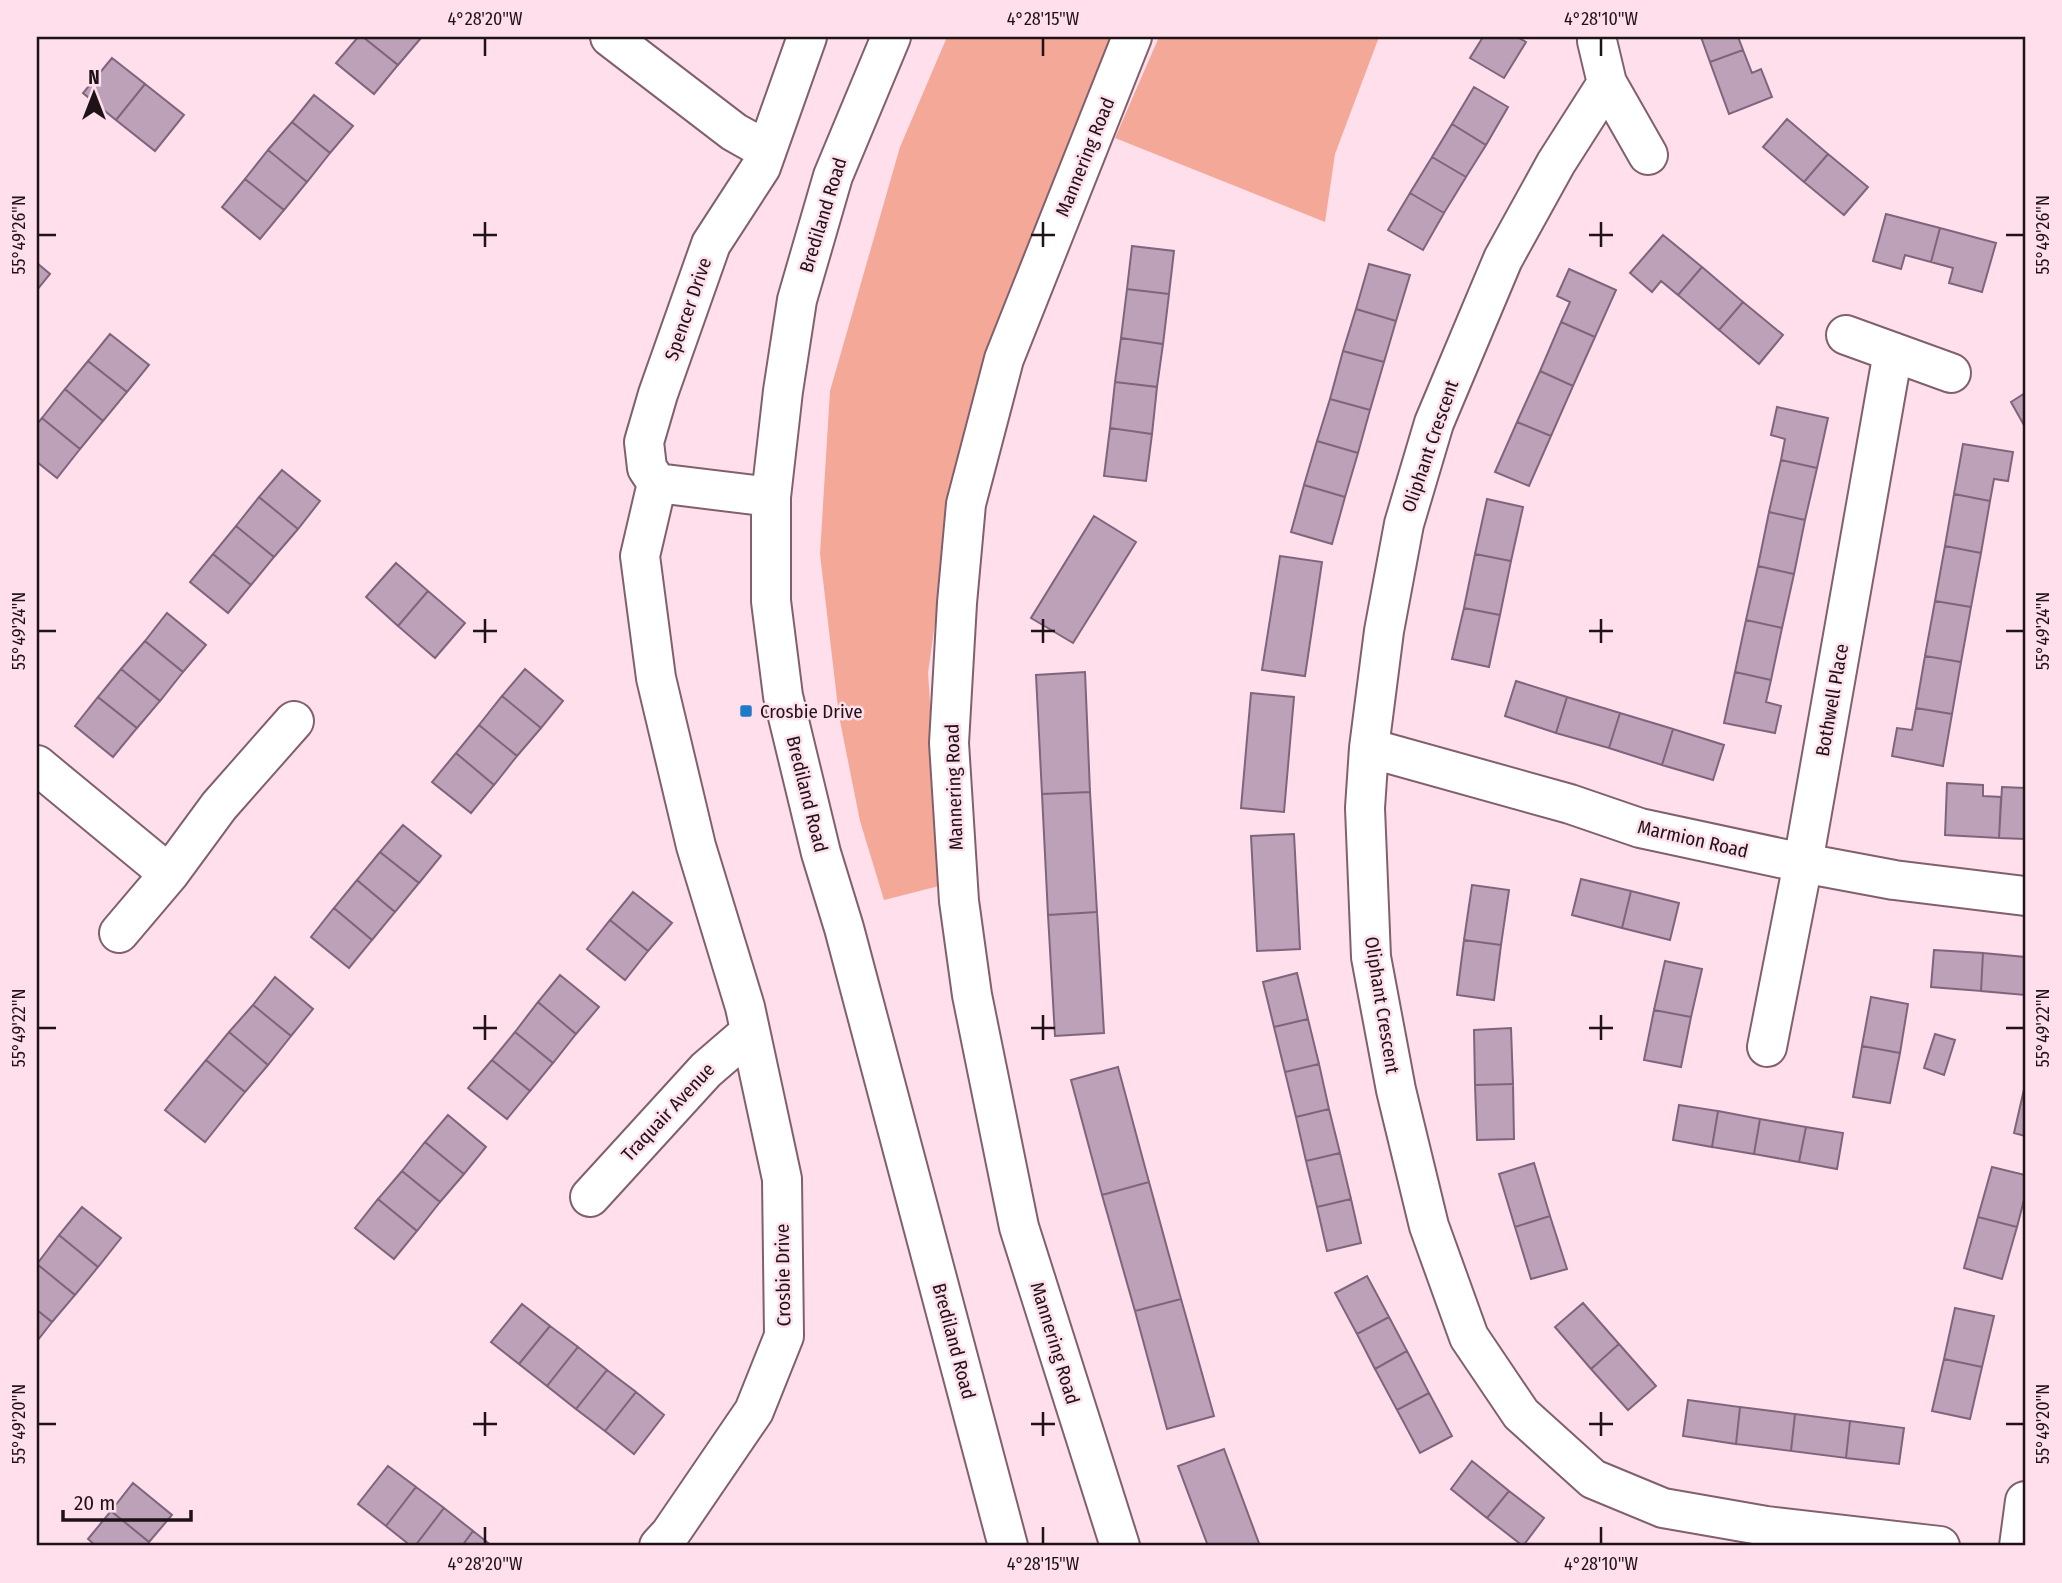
<svg xmlns="http://www.w3.org/2000/svg" width="2062" height="1583" viewBox="0 0 2062 1583" font-family="'Fira Sans Condensed',sans-serif">
<rect width="100%" height="100%" fill="#fedfeb"/>
<path fill="#f4a898" d="M 947,37 L 1112,37 L 955,482 L 928,673 L 943,885 L 884,900 L 860,821 L 839,716 L 820,554 L 830,391 L 900,147 Z
M 1159,37 L 1379,37 L 1335,154 L 1325,222 L 1115,138 Z"/>
<path fill="#bda1b9" stroke="#7f657b" stroke-width="2" d="M 358,37 L 363,37 L 398,65 L 374,94 L 336,63 Z
M 363,37 L 420,37 L 421,38 L 398,65 Z
M 1483,37 L 1517,37 L 1526,42 L 1504,78 L 1470,58 Z
M 1701,37 L 1738,37 L 1743,50 L 1710,62 Z
M 1743,50 L 1752,73 L 1761,69 L 1772,97 L 1729,114 L 1710,62 Z
M 112,58 L 145,84 L 116,120 L 83,93 Z
M 145,84 L 184,115 L 155,151 L 116,120 Z
M 1474,87 L 1508,107 L 1486,145 L 1452,124 Z
M 314,95 L 353,126 L 330,153 L 292,122 Z
M 1787,119 L 1828,154 L 1804,182 L 1763,147 Z
M 292,122 L 330,153 L 307,182 L 268,150 Z
M 1452,124 L 1486,145 L 1466,177 L 1432,157 Z
M 268,150 L 307,182 L 284,210 L 245,179 Z
M 1828,154 L 1868,187 L 1844,215 L 1804,182 Z
M 1432,157 L 1466,177 L 1444,213 L 1410,193 Z
M 245,179 L 284,210 L 260,239 L 222,207 Z
M 1410,193 L 1444,213 L 1423,250 L 1388,230 Z
M 1886,214 L 1940,228 L 1931,262 L 1905,255 L 1901,269 L 1873,261 Z
M 1940,228 L 1996,243 L 1982,292 L 1949,283 L 1953,268 L 1931,262 Z
M 1663,235 L 1702,267 L 1678,295 L 1661,281 L 1652,292 L 1630,273 Z
M 1132,246 L 1174,251 L 1169,294 L 1127,289 Z
M 37,263 L 50,274 L 37,290 Z
M 1369,264 L 1410,275 L 1396,321 L 1356,309 Z
M 1702,267 L 1743,302 L 1719,330 L 1678,295 Z
M 1569,269 L 1616,290 L 1595,337 L 1561,322 L 1570,302 L 1557,296 Z
M 1127,289 L 1169,294 L 1163,344 L 1121,338 Z
M 1743,302 L 1783,335 L 1759,364 L 1719,330 Z
M 1356,309 L 1396,321 L 1384,362 L 1343,351 Z
M 1561,322 L 1595,337 L 1573,386 L 1540,371 Z
M 110,334 L 149,365 L 127,392 L 88,361 Z
M 1121,338 L 1163,344 L 1157,387 L 1115,382 Z
M 1343,351 L 1384,362 L 1370,410 L 1330,399 Z
M 88,361 L 127,392 L 103,421 L 65,389 Z
M 1540,371 L 1573,386 L 1551,436 L 1517,422 Z
M 1115,382 L 1157,387 L 1152,434 L 1110,428 Z
M 65,389 L 103,421 L 80,449 L 42,418 Z
M 2025,393 L 2025,427 L 2011,402 Z
M 1330,399 L 1370,410 L 1358,453 L 1317,441 Z
M 1777,407 L 1828,418 L 1817,468 L 1781,460 L 1785,439 L 1771,435 Z
M 42,418 L 80,449 L 57,478 L 37,462 L 37,424 Z
M 1517,422 L 1551,436 L 1529,486 L 1495,472 Z
M 1110,428 L 1152,434 L 1146,481 L 1104,476 Z
M 1317,441 L 1358,453 L 1345,497 L 1304,485 Z
M 1963,444 L 2013,452 L 2008,481 L 1994,479 L 1990,501 L 1954,494 Z
M 1781,460 L 1817,468 L 1805,520 L 1769,512 Z
M 282,470 L 320,501 L 298,529 L 259,497 Z
M 1304,485 L 1345,497 L 1332,544 L 1291,532 Z
M 1954,494 L 1990,501 L 1981,553 L 1945,546 Z
M 259,497 L 298,529 L 274,557 L 236,526 Z
M 1487,499 L 1523,507 L 1511,561 L 1475,554 Z
M 1769,512 L 1805,520 L 1794,574 L 1758,566 Z
M 1094,516 L 1136,542 L 1073,643 L 1031,618 Z
M 236,526 L 274,557 L 251,585 L 213,554 Z
M 1945,546 L 1981,553 L 1971,607 L 1935,601 Z
M 213,554 L 251,585 L 228,613 L 190,582 Z
M 1475,554 L 1511,561 L 1500,615 L 1464,608 Z
M 1280,556 L 1322,562 L 1305,676 L 1262,670 Z
M 396,563 L 428,591 L 398,626 L 366,597 Z
M 1758,566 L 1794,574 L 1782,628 L 1746,620 Z
M 428,591 L 465,623 L 435,658 L 398,626 Z
M 1935,601 L 1971,607 L 1961,662 L 1925,656 Z
M 1464,608 L 1500,615 L 1489,667 L 1452,659 Z
M 167,613 L 206,645 L 183,672 L 145,641 Z
M 1746,620 L 1782,628 L 1771,680 L 1735,672 Z
M 145,641 L 183,672 L 160,701 L 121,669 Z
M 1925,656 L 1961,662 L 1952,714 L 1916,708 Z
M 121,669 L 160,701 L 137,728 L 98,697 Z
M 525,669 L 563,701 L 541,728 L 502,696 Z
M 1085,672 L 1090,792 L 1042,794 L 1036,675 Z
M 1735,672 L 1771,680 L 1766,702 L 1781,706 L 1775,733 L 1724,723 Z
M 1516,681 L 1567,697 L 1556,733 L 1505,716 Z
M 1251,693 L 1294,697 L 1284,812 L 1241,808 Z
M 502,696 L 541,728 L 517,756 L 479,725 Z
M 98,697 L 137,728 L 113,757 L 75,726 Z
M 1567,697 L 1620,713 L 1609,748 L 1556,733 Z
M 1916,708 L 1952,714 L 1943,766 L 1892,756 L 1897,728 L 1912,730 Z
M 1620,713 L 1673,729 L 1662,765 L 1609,748 Z
M 479,725 L 517,756 L 494,785 L 456,753 Z
M 1673,729 L 1724,745 L 1713,780 L 1662,765 Z
M 456,753 L 494,785 L 471,813 L 432,782 Z
M 1947,783 L 1983,785 L 1983,796 L 2001,797 L 1999,838 L 1945,835 Z
M 2002,787 L 2025,788 L 2025,839 L 1999,838 Z
M 1090,792 L 1097,912 L 1048,915 L 1042,794 Z
M 403,825 L 441,856 L 419,883 L 380,852 Z
M 1294,834 L 1300,949 L 1257,951 L 1251,836 Z
M 380,852 L 419,883 L 395,912 L 357,880 Z
M 1581,879 L 1631,891 L 1622,928 L 1572,915 Z
M 357,880 L 395,912 L 372,940 L 334,908 Z
M 1472,885 L 1509,890 L 1501,945 L 1464,940 Z
M 1631,891 L 1679,903 L 1670,940 L 1622,928 Z
M 633,892 L 672,923 L 648,951 L 610,920 Z
M 334,908 L 372,940 L 349,968 L 311,937 Z
M 1097,912 L 1104,1033 L 1055,1036 L 1048,915 Z
M 610,920 L 648,951 L 625,980 L 587,949 Z
M 1464,940 L 1501,945 L 1494,1000 L 1457,995 Z
M 1934,950 L 1983,953 L 1981,991 L 1931,987 Z
M 1983,953 L 2025,957 L 2025,995 L 1981,991 Z
M 1665,961 L 1702,969 L 1691,1017 L 1654,1010 Z
M 1297,973 L 1308,1019 L 1274,1027 L 1263,982 Z
M 560,975 L 599,1007 L 576,1034 L 538,1002 Z
M 275,977 L 313,1009 L 291,1036 L 253,1005 Z
M 1871,997 L 1908,1004 L 1900,1053 L 1862,1046 Z
M 538,1002 L 576,1034 L 553,1063 L 515,1032 Z
M 253,1005 L 291,1036 L 268,1065 L 229,1032 Z
M 1654,1010 L 1691,1017 L 1681,1067 L 1644,1060 Z
M 1308,1019 L 1319,1064 L 1285,1072 L 1274,1027 Z
M 1511,1028 L 1513,1084 L 1475,1085 L 1474,1030 Z
M 229,1032 L 268,1065 L 245,1092 L 206,1060 Z
M 515,1032 L 553,1063 L 530,1091 L 492,1060 Z
M 1935,1034 L 1955,1040 L 1944,1075 L 1924,1068 Z
M 1862,1046 L 1900,1053 L 1890,1103 L 1853,1097 Z
M 206,1060 L 245,1092 L 205,1142 L 165,1110 Z
M 492,1060 L 530,1091 L 507,1119 L 468,1088 Z
M 1319,1064 L 1329,1109 L 1296,1117 L 1285,1072 Z
M 1118,1067 L 1149,1182 L 1102,1195 L 1071,1080 Z
M 1513,1084 L 1514,1139 L 1477,1140 L 1475,1085 Z
M 2025,1085 L 2025,1136 L 2014,1133 Z
M 1679,1105 L 1718,1111 L 1712,1147 L 1673,1140 Z
M 1329,1109 L 1340,1153 L 1306,1161 L 1296,1117 Z
M 1718,1111 L 1760,1119 L 1754,1154 L 1712,1147 Z
M 448,1115 L 486,1147 L 464,1174 L 425,1142 Z
M 1760,1119 L 1806,1127 L 1799,1162 L 1754,1154 Z
M 1806,1127 L 1843,1133 L 1837,1169 L 1799,1162 Z
M 425,1142 L 464,1174 L 440,1202 L 402,1171 Z
M 1340,1153 L 1351,1199 L 1317,1207 L 1306,1161 Z
M 1534,1163 L 1550,1216 L 1515,1227 L 1499,1174 Z
M 1992,1167 L 2025,1175 L 2025,1196 L 2017,1227 L 1978,1217 Z
M 402,1171 L 440,1202 L 417,1231 L 378,1199 Z
M 1149,1182 L 1181,1299 L 1135,1311 L 1102,1195 Z
M 378,1199 L 417,1231 L 394,1259 L 355,1228 Z
M 1351,1199 L 1361,1243 L 1327,1251 L 1317,1207 Z
M 82,1207 L 121,1238 L 98,1267 L 59,1235 Z
M 1550,1216 L 1567,1269 L 1531,1279 L 1515,1227 Z
M 1978,1217 L 2017,1227 L 2002,1279 L 1964,1268 Z
M 59,1235 L 98,1267 L 75,1295 L 37,1264 Z
M 37,1264 L 75,1295 L 52,1322 L 37,1310 Z
M 1367,1276 L 1389,1317 L 1357,1334 L 1335,1293 Z
M 1181,1299 L 1214,1416 L 1167,1429 L 1135,1311 Z
M 1583,1303 L 1619,1344 L 1591,1369 L 1555,1327 Z
M 522,1304 L 550,1326 L 519,1364 L 491,1342 Z
M 1955,1308 L 1994,1316 L 1982,1367 L 1944,1359 Z
M 37,1310 L 52,1322 L 37,1341 Z
M 1389,1317 L 1407,1351 L 1375,1369 L 1357,1334 Z
M 550,1326 L 578,1347 L 547,1386 L 519,1364 Z
M 1619,1344 L 1656,1386 L 1628,1410 L 1591,1369 Z
M 578,1347 L 607,1370 L 576,1409 L 547,1386 Z
M 1407,1351 L 1429,1393 L 1397,1410 L 1375,1369 Z
M 1944,1359 L 1982,1367 L 1970,1419 L 1932,1411 Z
M 607,1370 L 636,1392 L 605,1431 L 576,1409 Z
M 636,1392 L 664,1415 L 634,1454 L 605,1431 Z
M 1429,1393 L 1452,1436 L 1420,1453 L 1397,1410 Z
M 1688,1400 L 1740,1407 L 1736,1444 L 1683,1436 Z
M 1740,1407 L 1795,1414 L 1791,1451 L 1736,1444 Z
M 1795,1414 L 1850,1421 L 1846,1458 L 1791,1451 Z
M 1850,1421 L 1904,1428 L 1899,1464 L 1846,1458 Z
M 1224,1449 L 1260,1546 L 1208,1546 L 1178,1466 Z
M 1472,1461 L 1509,1491 L 1487,1518 L 1451,1489 Z
M 388,1466 L 416,1487 L 386,1526 L 358,1504 Z
M 133,1483 L 172,1515 L 149,1542 L 111,1511 Z
M 416,1487 L 444,1508 L 415,1546 L 411,1546 L 386,1526 Z
M 1509,1491 L 1544,1518 L 1523,1546 L 1487,1518 Z
M 444,1508 L 473,1531 L 462,1546 L 415,1546 Z
M 111,1511 L 149,1542 L 146,1546 L 96,1546 L 88,1539 Z
M 473,1531 L 492,1546 L 462,1546 Z"/>
<g fill="none" stroke-linecap="round" stroke-linejoin="round">
<g stroke="#81606e" stroke-width="42">
<path id="minor" d="M 610,37 L 734,132 L 766,150
M 891,37 L 833,176 L 797,300 L 783,391 L 771,497 L 771,601 L 783,696 L 821,853 L 844,928 L 1008,1546
M 1597,41 L 1607,83 L 1648,155
M 1607,83 L 1556,163 L 1503,259 L 1434,423 L 1404,524 L 1384,631 L 1369,748 L 1365,808 L 1371,957 L 1396,1090 L 1429,1226 L 1469,1337 L 1521,1414 L 1593,1479 L 1663,1508 L 1766,1526 L 1940,1546
M 1846,335 L 1951,373
M 657,483 L 640,556 L 656,678 L 696,846 L 745,1007 L 782,1179 L 784,1336 L 754,1411 L 670,1534 L 659,1546
M 771,497 L 657,483 L 647,468 L 644,442 L 658,394 L 711,244 L 761,167 L 807,37
M 1369,748 L 1570,804 L 1640,828 L 1803,863 L 1894,880 L 2025,896
M 37,765 L 169,874 L 219,806 L 294,721
M 119,933 L 169,874
M 1767,1047 L 1803,863 L 1893,352
M 590,1197 L 706,1070 L 750,1032
M 1120,1546 L 1019,1227 L 972,995 L 959,901 L 949,743 L 957,603 L 966,504 L 1004,359 L 1132,37
M 2019,1546 L 2025,1501"/>
</g>
<use href="#minor" stroke="#fff" stroke-width="38"/>
</g>
<path fill="none" stroke="#1f1318" stroke-width="2.5" d="M 485,38 L 485,56M 1043,38 L 1043,56M 1601,38 L 1601,56M 485,222 L 485,247M 1043,222 L 1043,247M 1601,222 L 1601,247M 38,235 L 56,235M 473,235 L 497,235M 1031,235 L 1055,235M 1589,235 L 1613,235M 2006,235 L 2024,235M 485,619 L 485,643M 1043,619 L 1043,643M 1601,619 L 1601,643M 38,631 L 56,631M 473,631 L 497,631M 1031,631 L 1055,631M 1589,631 L 1613,631M 2006,631 L 2024,631M 485,1015 L 485,1040M 1043,1015 L 1043,1040M 1601,1015 L 1601,1040M 38,1028 L 56,1028M 473,1028 L 497,1028M 1031,1028 L 1055,1028M 1589,1028 L 1613,1028M 2006,1028 L 2024,1028M 485,1412 L 485,1436M 1043,1412 L 1043,1436M 1601,1412 L 1601,1436M 38,1424 L 56,1424M 473,1424 L 497,1424M 1031,1424 L 1055,1424M 1589,1424 L 1613,1424M 2006,1424 L 2024,1424M 485,1527 L 485,1544M 1043,1527 L 1043,1544M 1601,1527 L 1601,1544"/>
<rect fill="#207ac7" stroke="#fedfeb" stroke-width="2.5" x="739" y="704" width="14" height="14" rx="3.5"/>
<g text-anchor="middle" dominant-baseline="central" stroke-width="5" stroke-linejoin="round" paint-order="stroke">
<g font-size="19" fill="#1f1318" stroke="#fedfeb">
<text transform="translate(1085 157) rotate(-68)">Mannering Road</text>
<text transform="translate(823 215) rotate(-73)">Brediland Road</text>
<text transform="translate(688 309) rotate(-71)">Spencer Drive</text>
<text transform="translate(1430 446) rotate(-71)">Oliphant Crescent</text>
<text transform="translate(1832 700) rotate(-80)">Bothwell Place</text>
<text transform="translate(954 787) rotate(-92)">Mannering Road</text>
<text transform="translate(807 794) rotate(76)">Brediland Road</text>
<text transform="translate(1693 839) rotate(13)">Marmion Road</text>
<text transform="translate(1382 1005) rotate(81)">Oliphant Crescent</text>
<text transform="translate(668 1112) rotate(-47)">Traquair Avenue</text>
<text transform="translate(783 1275) rotate(-91)">Crosbie Drive</text>
<text transform="translate(954 1341) rotate(75)">Brediland Road</text>
<text transform="translate(1055 1343) rotate(73)">Mannering Road</text>
</g>
<g font-size="19" fill="#1f1318" stroke="#fedfeb" text-anchor="start">
<text x="760" y="711">Crosbie Drive</text>
</g>
</g>
<rect width="2062" height="1583" fill="none" stroke="#fedfeb" stroke-width="77"/>
<g transform="translate(94 94)" stroke="#fedfeb" stroke-width="5" paint-order="stroke">
<path d="M0-5L12 26L0 18L-12 26Z" fill="#1f1318"/>
<text y="-10" font-size="19" font-weight="bold" text-anchor="middle" fill="#1f1318">N</text>
</g>
<path d="M63 1510v10h128v-10" fill="none" stroke="#1f1318" stroke-width="3.5"/>
<text x="74" y="1510" font-size="21" fill="#1f1318" stroke="#fedfeb" stroke-width="5" paint-order="stroke">20 m</text>
<rect x="38" y="38" width="1986" height="1506" fill="none" stroke="#1f1318" stroke-width="2.5"/>
<g font-size="18" text-anchor="middle" fill="#1f1318">
<text x="485" y="25">4°28'20"W</text>
<text x="1043" y="25">4°28'15"W</text>
<text x="1601" y="25">4°28'10"W</text>
<text transform="translate(19 235) rotate(-90)" y="6">55°49'26"N</text>
<text transform="translate(2043 235) rotate(-90)" y="6">55°49'26"N</text>
<text transform="translate(19 631) rotate(-90)" y="6">55°49'24"N</text>
<text transform="translate(2043 631) rotate(-90)" y="6">55°49'24"N</text>
<text transform="translate(19 1028) rotate(-90)" y="6">55°49'22"N</text>
<text transform="translate(2043 1028) rotate(-90)" y="6">55°49'22"N</text>
<text transform="translate(19 1424) rotate(-90)" y="6">55°49'20"N</text>
<text transform="translate(2043 1424) rotate(-90)" y="6">55°49'20"N</text>
<text x="485" y="1570">4°28'20"W</text>
<text x="1043" y="1570">4°28'15"W</text>
<text x="1601" y="1570">4°28'10"W</text>
</g>
</svg>
